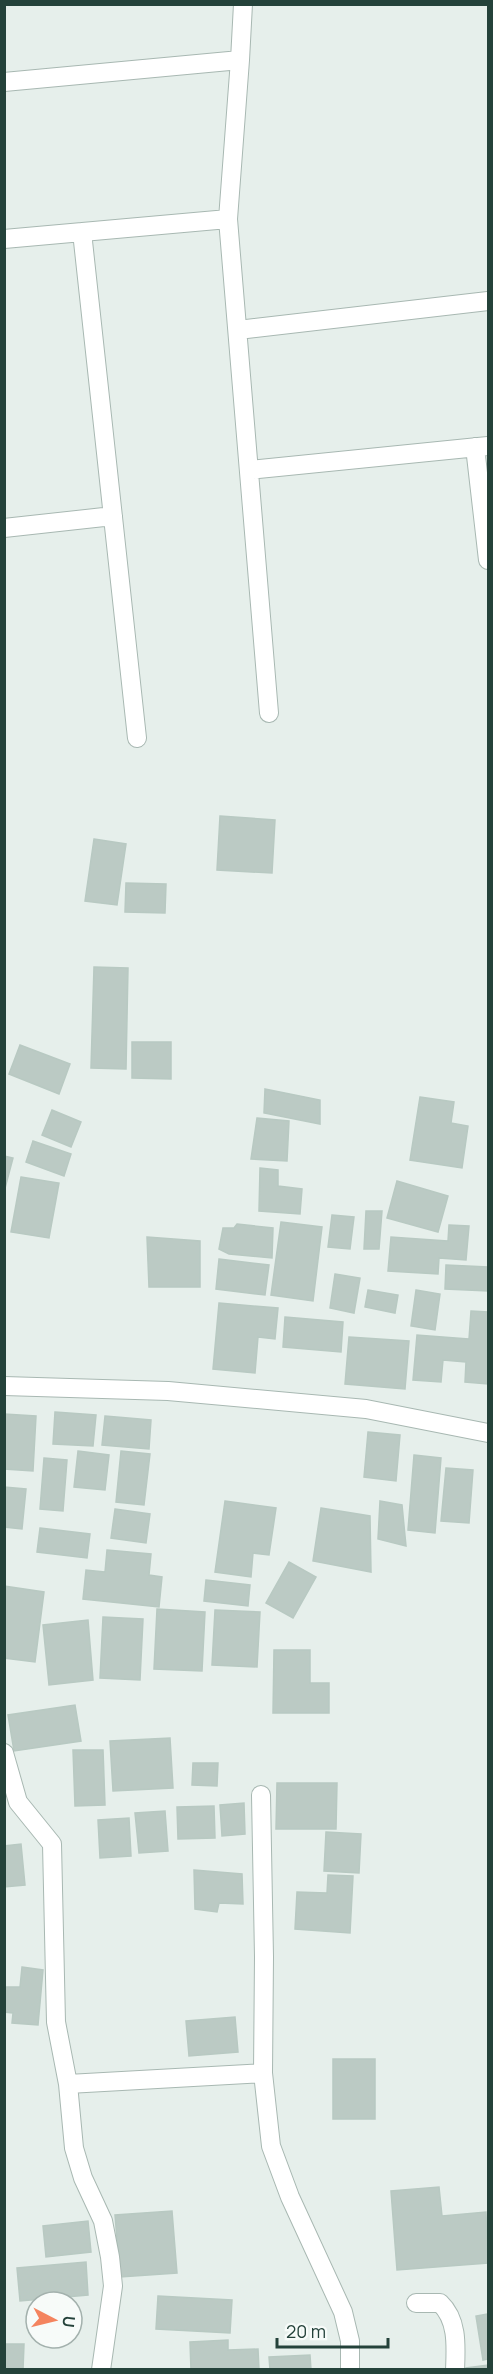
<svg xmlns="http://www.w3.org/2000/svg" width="493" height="2374" viewBox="0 0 493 2374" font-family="Manrope,sans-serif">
<rect width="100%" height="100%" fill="#e6efeb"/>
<path fill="#bbcac4" stroke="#b8c9c2" stroke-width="1.5" d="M 220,816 L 275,820 L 272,873 L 217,870 Z
M 94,839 L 126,844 L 117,905 L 85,901 Z
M 126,883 L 166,884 L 165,913 L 125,912 Z
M 94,967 L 128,968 L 126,1069 L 91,1068 Z
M 132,1042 L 171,1042 L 171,1079 L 132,1078 Z
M 20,1045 L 70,1064 L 59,1094 L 9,1074 Z
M 265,1089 L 320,1100 L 320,1124 L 264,1113 Z
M 420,1097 L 454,1102 L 451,1123 L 468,1126 L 462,1168 L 410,1160 Z
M 52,1110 L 81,1122 L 71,1147 L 42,1135 Z
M 257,1118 L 289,1121 L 287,1161 L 251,1159 Z
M 33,1141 L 71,1154 L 64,1176 L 26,1162 Z
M 4,1156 L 13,1158 L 4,1192 Z
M 260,1168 L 278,1170 L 278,1186 L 302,1189 L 300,1214 L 259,1211 Z
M 21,1177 L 59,1183 L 49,1238 L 11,1232 Z
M 397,1181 L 448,1196 L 438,1232 L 387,1218 Z
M 366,1211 L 382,1211 L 379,1249 L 364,1249 Z
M 332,1215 L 354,1217 L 350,1249 L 328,1247 Z
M 281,1222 L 322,1227 L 313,1301 L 271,1295 Z
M 237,1224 L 273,1228 L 272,1258 L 229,1254 L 219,1249 L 223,1228 L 234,1228 Z
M 449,1225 L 469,1226 L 466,1260 L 439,1258 L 438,1274 L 388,1271 L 391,1237 L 448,1241 Z
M 147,1237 L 200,1241 L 200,1287 L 149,1287 Z
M 219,1259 L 269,1265 L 265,1295 L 216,1289 Z
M 446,1265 L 488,1267 L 488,1291 L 445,1289 Z
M 335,1274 L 360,1278 L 354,1313 L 330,1308 Z
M 368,1290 L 398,1295 L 395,1313 L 365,1307 Z
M 416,1290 L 440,1294 L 435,1330 L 411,1326 Z
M 219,1303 L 278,1308 L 275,1339 L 258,1337 L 255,1373 L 213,1369 Z
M 471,1311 L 488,1312 L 488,1384 L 465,1382 L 466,1362 L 443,1360 L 441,1382 L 413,1380 L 417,1335 L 469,1339 Z
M 285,1317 L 343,1322 L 341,1352 L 283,1347 Z
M 349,1337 L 409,1341 L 405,1389 L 345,1384 Z
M 55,1412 L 96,1415 L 93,1446 L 53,1444 Z
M 4,1414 L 36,1416 L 33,1471 L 4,1469 Z
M 105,1416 L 151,1420 L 149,1449 L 102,1445 Z
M 368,1432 L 400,1435 L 396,1481 L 364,1477 Z
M 78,1451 L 109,1455 L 105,1490 L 74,1487 Z
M 121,1451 L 150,1454 L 144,1505 L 116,1502 Z
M 414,1455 L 441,1458 L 435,1533 L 408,1530 Z
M 44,1458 L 67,1460 L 63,1511 L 40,1509 Z
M 446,1468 L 473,1470 L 469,1523 L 441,1521 Z
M 4,1487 L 26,1489 L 22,1529 L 4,1527 Z
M 225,1501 L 276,1508 L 269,1555 L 253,1553 L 251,1577 L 215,1572 Z
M 380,1501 L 402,1505 L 406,1546 L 378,1539 Z
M 321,1508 L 370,1516 L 371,1572 L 313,1561 Z
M 115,1509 L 150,1514 L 146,1543 L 111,1538 Z
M 40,1528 L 90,1534 L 87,1558 L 37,1552 Z
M 107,1550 L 151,1554 L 149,1575 L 162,1577 L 159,1607 L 83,1599 L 86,1570 L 105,1572 Z
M 289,1562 L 316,1577 L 293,1618 L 266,1603 Z
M 206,1580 L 250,1585 L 248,1606 L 204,1601 Z
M 4,1586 L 44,1592 L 35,1662 L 4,1658 Z
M 157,1609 L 205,1612 L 202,1671 L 154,1669 Z
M 215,1610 L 260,1612 L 257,1667 L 212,1665 Z
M 103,1617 L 143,1619 L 140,1680 L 100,1678 Z
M 88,1620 L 93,1680 L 49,1685 L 43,1625 Z
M 274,1650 L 310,1650 L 310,1683 L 329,1683 L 329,1713 L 273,1713 Z
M 75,1705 L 81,1741 L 14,1751 L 8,1715 Z
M 170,1738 L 173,1788 L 113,1791 L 110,1741 Z
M 73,1750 L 103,1750 L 105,1805 L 75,1806 Z
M 193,1763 L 218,1763 L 217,1786 L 192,1785 Z
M 277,1783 L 337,1783 L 336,1829 L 276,1829 Z
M 244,1803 L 245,1834 L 222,1836 L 220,1805 Z
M 214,1806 L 215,1838 L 178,1839 L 177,1807 Z
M 165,1811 L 168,1851 L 139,1853 L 135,1813 Z
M 129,1818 L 131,1856 L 100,1858 L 98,1820 Z
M 326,1832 L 361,1834 L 359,1873 L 324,1871 Z
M 21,1844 L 25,1885 L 4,1887 L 4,1846 Z
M 194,1870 L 242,1874 L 243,1904 L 219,1903 L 217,1912 L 195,1909 Z
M 328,1875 L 353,1876 L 350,1933 L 295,1929 L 297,1892 L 327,1893 Z
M 22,1967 L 43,1970 L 38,2025 L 12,2023 L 13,2013 L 4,2012 L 4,1987 L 20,1987 Z
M 235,2017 L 238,2052 L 189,2056 L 186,2021 Z
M 333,2059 L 375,2059 L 375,2119 L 333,2119 Z
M 439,2187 L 442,2216 L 486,2212 L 488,2263 L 397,2270 L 391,2191 Z
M 172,2211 L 177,2273 L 120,2277 L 115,2215 Z
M 88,2221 L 91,2252 L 46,2257 L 43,2226 Z
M 86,2262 L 88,2295 L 20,2301 L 17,2268 Z
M 158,2296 L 232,2300 L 230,2333 L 156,2329 Z
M 488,2314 L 488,2359 L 483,2360 L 476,2316 Z
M 228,2340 L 228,2350 L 258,2349 L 259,2370 L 191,2370 L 190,2342 Z
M 4,2344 L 24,2344 L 23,2370 L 4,2370 Z
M 310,2355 L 311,2370 L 270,2370 L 269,2357 Z
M 488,2365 L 488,2370 L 466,2370 L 466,2368 Z"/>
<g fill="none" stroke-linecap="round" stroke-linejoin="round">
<g stroke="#a8b8b2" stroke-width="20">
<path id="minor" d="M 240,60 L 243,4
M 4,82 L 240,60 L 228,219 L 269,713
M 82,232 L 137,738
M 4,239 L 228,219
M 238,330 L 488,301
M 475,447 L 488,560
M 249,470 L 488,446
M 4,528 L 113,516
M 4,1386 L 168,1391 L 366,1409 L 488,1433
M 4,1753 L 18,1802 L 52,1844 L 56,2022 L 68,2084 L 74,2148 L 83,2178 L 103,2221 L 110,2257 L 113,2286 L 101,2370
M 261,1795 L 264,1957 L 263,2073 L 271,2146 L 290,2197 L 343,2312 L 350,2341 L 350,2370
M 68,2084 L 263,2073
M 416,2303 L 440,2303 C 458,2320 456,2346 455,2370"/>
</g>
<use href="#minor" stroke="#fff" stroke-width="18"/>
</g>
<rect width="493" height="2374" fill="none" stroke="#24423a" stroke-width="12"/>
<g transform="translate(54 2320) rotate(97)"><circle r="28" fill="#f7fbf9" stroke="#a3b1ad" stroke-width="1.5"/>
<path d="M0-4.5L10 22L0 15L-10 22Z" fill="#f4845f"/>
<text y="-9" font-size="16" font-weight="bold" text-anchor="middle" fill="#24423a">U</text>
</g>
<path d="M277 2338v9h111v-9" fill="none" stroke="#24423a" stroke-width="3"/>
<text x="286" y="2338" font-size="18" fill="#24423a" stroke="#f7fbf9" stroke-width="4.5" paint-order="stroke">20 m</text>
</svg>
